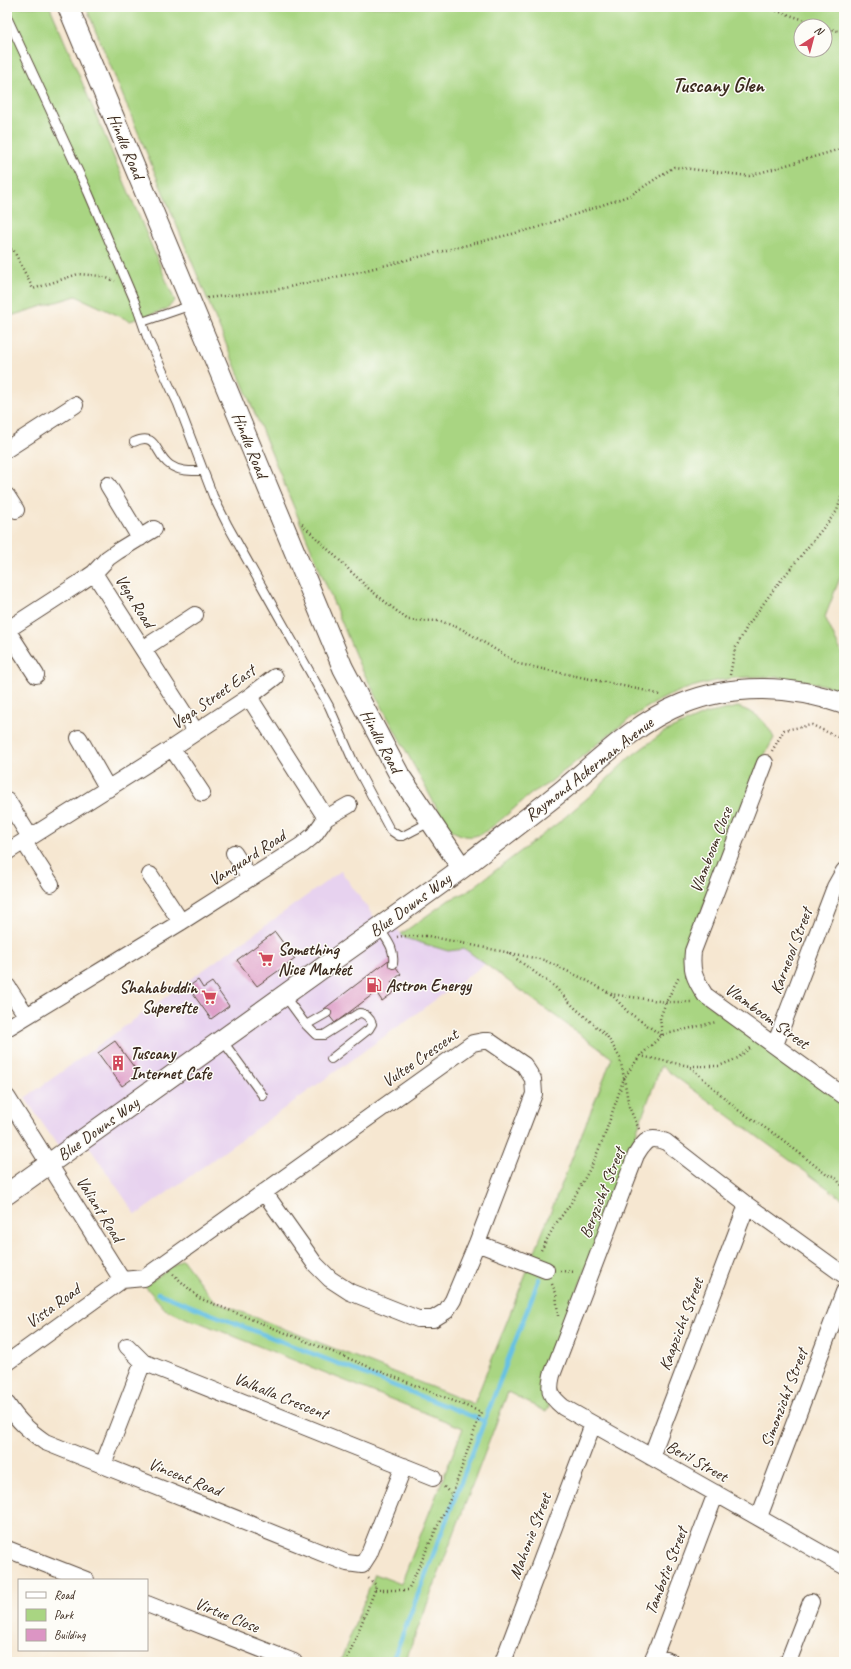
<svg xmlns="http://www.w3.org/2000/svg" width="851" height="1669" viewBox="0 0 851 1669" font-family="Caveat,sans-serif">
<rect width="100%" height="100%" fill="#fdfcf7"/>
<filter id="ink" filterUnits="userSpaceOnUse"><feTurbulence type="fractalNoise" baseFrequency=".025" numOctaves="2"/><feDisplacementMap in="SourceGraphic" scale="8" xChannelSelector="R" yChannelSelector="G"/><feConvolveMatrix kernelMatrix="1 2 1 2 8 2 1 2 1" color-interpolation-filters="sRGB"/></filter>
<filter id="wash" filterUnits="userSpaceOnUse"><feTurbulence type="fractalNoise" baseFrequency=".012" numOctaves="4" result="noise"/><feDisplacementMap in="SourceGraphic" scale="16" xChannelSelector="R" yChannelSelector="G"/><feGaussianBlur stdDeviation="0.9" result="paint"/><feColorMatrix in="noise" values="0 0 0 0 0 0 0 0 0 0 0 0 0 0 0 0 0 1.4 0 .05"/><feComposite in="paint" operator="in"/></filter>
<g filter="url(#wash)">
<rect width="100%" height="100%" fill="#f6e7d1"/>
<path fill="#e7d2ef" d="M 341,871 L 381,927 L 390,921 L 405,938 L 450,950 L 465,949 L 485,964 L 136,1215 L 85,1141 L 64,1155 L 25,1098 Z"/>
<path fill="#a9d582" stroke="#728050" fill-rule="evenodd" d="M 7,7 L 50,7 L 175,301 L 165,310 L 130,321 L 76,296 L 7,317 Z
M 86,7 L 844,7 L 844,567 L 825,617 L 844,658 L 844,676 L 837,689 C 786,673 734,672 683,690 C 639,706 604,739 568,768 C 561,773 555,778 549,783 C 543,787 536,790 531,794 C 518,804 491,831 478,835 C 467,839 456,834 447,827 L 359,664 ZM 801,26 L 825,26 L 825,50 L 801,50 Z
M 738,707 C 758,714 764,719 774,738 L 760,763 L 687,949 L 707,1004 L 844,1104 L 844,1200 L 661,1066 L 543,1383 L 543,1395 L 549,1406 L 546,1412 L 508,1392 L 405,1662 L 340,1662 L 375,1574 L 401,1584 L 463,1428 L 196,1321 L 195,1322 L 165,1309 L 145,1286 L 182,1259 L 214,1301 L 474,1404 L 612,1058 L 465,949 L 448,951 L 405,938 L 401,934 L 449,900 L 467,892 L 558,823 L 591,795 L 629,758 L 664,732 L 705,714 Z"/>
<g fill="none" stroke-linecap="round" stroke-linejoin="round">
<path stroke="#66c1e4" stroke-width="4.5" d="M 158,1293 L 484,1421
M 392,1662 L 539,1279"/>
</g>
<g id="blocks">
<path fill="#dc95c4" d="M 275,932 L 295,959 L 257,986 L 237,960 Z
M 390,959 L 401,974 L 391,982 L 397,990 L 382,1001 L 376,992 L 335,1023 L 324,1009 Z
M 198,980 L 203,988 L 212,982 L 229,1006 L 211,1019 L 188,987 Z
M 115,1041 L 139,1074 L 122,1086 L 98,1053 Z"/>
</g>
</g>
<g filter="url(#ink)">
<use href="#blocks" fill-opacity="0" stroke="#574639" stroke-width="1"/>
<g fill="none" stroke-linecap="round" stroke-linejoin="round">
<g stroke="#574639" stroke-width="10">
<path id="service" d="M 7,17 L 88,192 L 135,302 L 147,337 L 178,404 L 213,496 L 228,526 L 329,706 L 353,761 L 390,830 L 399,836 L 403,836 L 430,822
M 142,322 L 192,305
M 134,442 C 158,431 154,454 170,465 C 180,472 191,471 203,471
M 379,928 C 387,940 395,948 393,964
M 284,995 L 306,1025 L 316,1035 L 324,1035 L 359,1013 C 365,1013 370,1018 372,1024 L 369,1029 L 331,1059
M 306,1025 L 327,1013
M 222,1040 L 263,1096"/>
</g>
<g stroke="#574639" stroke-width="18">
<path id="minor" d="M 7,449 L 75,405
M 108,485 L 140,538
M 7,496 L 16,510
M 94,573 L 196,732
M 7,630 L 81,582 L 94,573 L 108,558 L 118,551 L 154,529
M 7,630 L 36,675
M 143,649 L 195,615
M 249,697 L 326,818
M 79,738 L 108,789
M 172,748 L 202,793
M 765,763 L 693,951 C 691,971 694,978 705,995 L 844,1096
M 7,800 L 30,837
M 24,842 L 51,884
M 7,852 L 172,748 L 249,697 L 275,677
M 234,853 L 250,878
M 150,875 L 181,922
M 7,986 L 26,1015
M 7,1028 L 181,922 L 302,845 L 314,835 L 326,818 L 349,805
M 775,1045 L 835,887 L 844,871
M 7,1097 L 122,1280
M 477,1243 L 546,1270
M 844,1275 L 747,1205 L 666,1142 C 649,1135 645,1140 636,1155 L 552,1375 C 548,1392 550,1396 563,1407 L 844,1566
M 127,1346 L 143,1362 L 433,1478
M 7,1363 L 122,1280 L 144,1278 L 473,1043 L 483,1041 L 489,1041 L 524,1065 L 533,1079 L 534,1094 L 477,1243 L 453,1300 L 446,1311 L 433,1319 L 418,1319 L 350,1292 L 330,1279 L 315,1264 L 264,1192
M 7,1404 C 18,1421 28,1430 45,1442 L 347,1563 L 362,1565 L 369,1554 L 404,1466
M 651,1457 L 747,1205
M 103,1465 L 143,1362
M 759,1517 L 844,1292
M 7,1549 L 86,1580
M 147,1604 L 294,1662
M 654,1656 L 671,1662
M 503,1662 L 593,1424
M 652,1662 L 716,1493
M 788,1662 L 811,1602"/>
</g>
<g stroke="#574639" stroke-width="22">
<path id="tertiary" d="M 68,7 L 343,668 L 400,776 L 462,868
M 7,1194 C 109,1121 211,1047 314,974 C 364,938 415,903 465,866 C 498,840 532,815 564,789 C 601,758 637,722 682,704 C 733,683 793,685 844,704"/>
</g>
<path stroke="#574639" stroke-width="2.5" stroke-dasharray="1 3" stroke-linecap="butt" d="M 765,7 L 823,26
M 825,27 L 844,33
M 7,250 L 13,249 L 33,289 L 78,274 L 101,276 L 115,281
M 207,298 L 275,290 L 354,273 L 536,228 L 631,195 L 674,167 L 749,176 L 844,148
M 302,524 L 368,588 L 408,620 L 440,621 L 462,629 L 519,664 L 647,691 L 660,695
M 730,675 L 735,649 L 748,625 L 774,589 L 837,511 L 844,488
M 772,751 L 784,730 L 812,725 L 844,740
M 397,937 L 403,936 L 428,936 L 544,960 L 584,979 L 611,994 L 666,1002 L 691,1002
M 507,952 L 555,987 L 574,1007 L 607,1036 L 620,1058 L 624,1078 L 604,1137 L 592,1165 L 571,1203 L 555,1225 L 540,1252
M 611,994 L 628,1012 L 661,1035
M 662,1035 L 660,1018 L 666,1002 L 679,977
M 640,1056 L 689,1066 L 738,1110 L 779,1137 L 827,1175 L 834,1176 L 844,1188
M 690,1066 L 719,1066 L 738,1058 L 751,1047
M 639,1129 L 629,1107 L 624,1078 L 640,1056 L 662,1035 L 716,1022
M 560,1271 L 575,1272
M 173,1274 L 199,1298 L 481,1412 L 452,1495
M 552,1284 L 556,1293 L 558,1316
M 375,1590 L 408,1590 L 452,1495 L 444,1487
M 346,1662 L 375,1590 L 376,1585 L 368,1578"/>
<use href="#service" stroke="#fff" stroke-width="8"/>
<use href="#minor" stroke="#fff" stroke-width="16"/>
<use href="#tertiary" stroke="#fff" stroke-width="20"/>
</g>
</g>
<defs>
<g id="supermarket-bare" transform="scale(1.2)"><path d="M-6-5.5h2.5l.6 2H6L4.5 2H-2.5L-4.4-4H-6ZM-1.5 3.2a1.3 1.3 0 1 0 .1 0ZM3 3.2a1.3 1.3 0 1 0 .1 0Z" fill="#d1495b" stroke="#fdfcf7" stroke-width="2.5" paint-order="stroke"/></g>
<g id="fuel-bare" transform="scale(1.2)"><path d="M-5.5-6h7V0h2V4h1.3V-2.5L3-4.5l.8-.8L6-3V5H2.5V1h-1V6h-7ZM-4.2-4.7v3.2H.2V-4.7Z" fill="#d1495b" stroke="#fdfcf7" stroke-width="2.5" paint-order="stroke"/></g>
<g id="building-bare" transform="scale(1.2)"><path d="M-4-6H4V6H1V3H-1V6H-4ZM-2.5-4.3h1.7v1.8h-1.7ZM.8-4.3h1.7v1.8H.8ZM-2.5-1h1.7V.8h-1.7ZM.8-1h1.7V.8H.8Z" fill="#d1495b" stroke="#fdfcf7" stroke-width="2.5" paint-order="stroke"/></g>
</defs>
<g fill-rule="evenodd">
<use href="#supermarket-bare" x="266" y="959"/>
<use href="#fuel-bare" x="374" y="985"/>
<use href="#supermarket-bare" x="209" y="997"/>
<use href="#building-bare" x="118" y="1063"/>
</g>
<g text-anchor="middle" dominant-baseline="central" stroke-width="3" stroke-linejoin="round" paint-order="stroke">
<g font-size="17" fill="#3b2a1e" stroke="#fdfcf7">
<text transform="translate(126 146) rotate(67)">Hindle Road</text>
<text transform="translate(250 445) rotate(68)">Hindle Road</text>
<text transform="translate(135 601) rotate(58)">Vega Road</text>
<text transform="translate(213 697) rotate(-35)">Vega Street East</text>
<text transform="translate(381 741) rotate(62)">Hindle Road</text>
<text transform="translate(589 769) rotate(-38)">Raymond Ackerman Avenue</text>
<text transform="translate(711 850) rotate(-69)">Vlamboom Close</text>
<text transform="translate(247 858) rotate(-33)">Vanguard Road</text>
<text transform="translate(410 905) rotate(-36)">Blue Downs Way</text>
<text transform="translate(791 951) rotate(-69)">Karneool Street</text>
<text transform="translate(767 1016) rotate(36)">Vlamboom Street</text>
<text transform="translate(420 1058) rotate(-35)">Vultee Crescent</text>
<text transform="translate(98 1129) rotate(-36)">Blue Downs Way</text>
<text transform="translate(602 1193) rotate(-68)">Bergzicht Street</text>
<text transform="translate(100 1209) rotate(58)">Valiant Road</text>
<text transform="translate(53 1306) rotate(-36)">Vista Road</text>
<text transform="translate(681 1324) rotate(-69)">Kaapzicht Street</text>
<text transform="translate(281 1396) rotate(22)">Valhalla Crescent</text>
<text transform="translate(784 1398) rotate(-69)">Simonzicht Street</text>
<text transform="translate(697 1461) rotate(29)">Beril Street</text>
<text transform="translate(185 1477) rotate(22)">Vincent Road</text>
<text transform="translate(530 1536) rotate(-69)">Mahonie Street</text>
<text transform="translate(666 1571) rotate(-69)">Tambotie Street</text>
<text transform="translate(227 1615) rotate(22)">Virtue Close</text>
</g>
<g font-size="17" font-weight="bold" fill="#3b2a1e" stroke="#fdfcf7" text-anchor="start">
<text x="278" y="949">Something<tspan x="278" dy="20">Nice Market</tspan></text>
<text x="386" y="985">Astron Energy</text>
<text x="197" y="987" text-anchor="end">Shahabuddin<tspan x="197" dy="20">Superette</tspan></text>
<text x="130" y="1053">Tuscany<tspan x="130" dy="20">Internet Cafe</tspan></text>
</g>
<g font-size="21" font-weight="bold" fill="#3b2a1e" stroke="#fdfcf7">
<text x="718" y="85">Tuscany Glen</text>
</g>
</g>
<rect width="851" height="1669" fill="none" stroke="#fdfcf7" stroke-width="24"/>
<rect x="18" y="1579" width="130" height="72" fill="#fdfcf7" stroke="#afa8a0"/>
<rect x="26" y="1592" width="20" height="6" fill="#ffffff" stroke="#afa8a0"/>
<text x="54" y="1599" font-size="12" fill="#3b2a1e">Road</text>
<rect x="26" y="1609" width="20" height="12" fill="#a9d582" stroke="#afa8a0"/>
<text x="54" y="1619" font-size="12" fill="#3b2a1e">Park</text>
<rect x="26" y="1629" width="20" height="12" fill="#dc95c4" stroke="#afa8a0"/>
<text x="54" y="1639" font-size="12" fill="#3b2a1e">Building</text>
<g transform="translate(813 38) rotate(36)"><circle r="19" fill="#fdfcf7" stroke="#afa8a0"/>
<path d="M0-3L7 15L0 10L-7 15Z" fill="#d1495b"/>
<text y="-6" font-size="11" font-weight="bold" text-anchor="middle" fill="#3b2a1e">N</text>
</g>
</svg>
